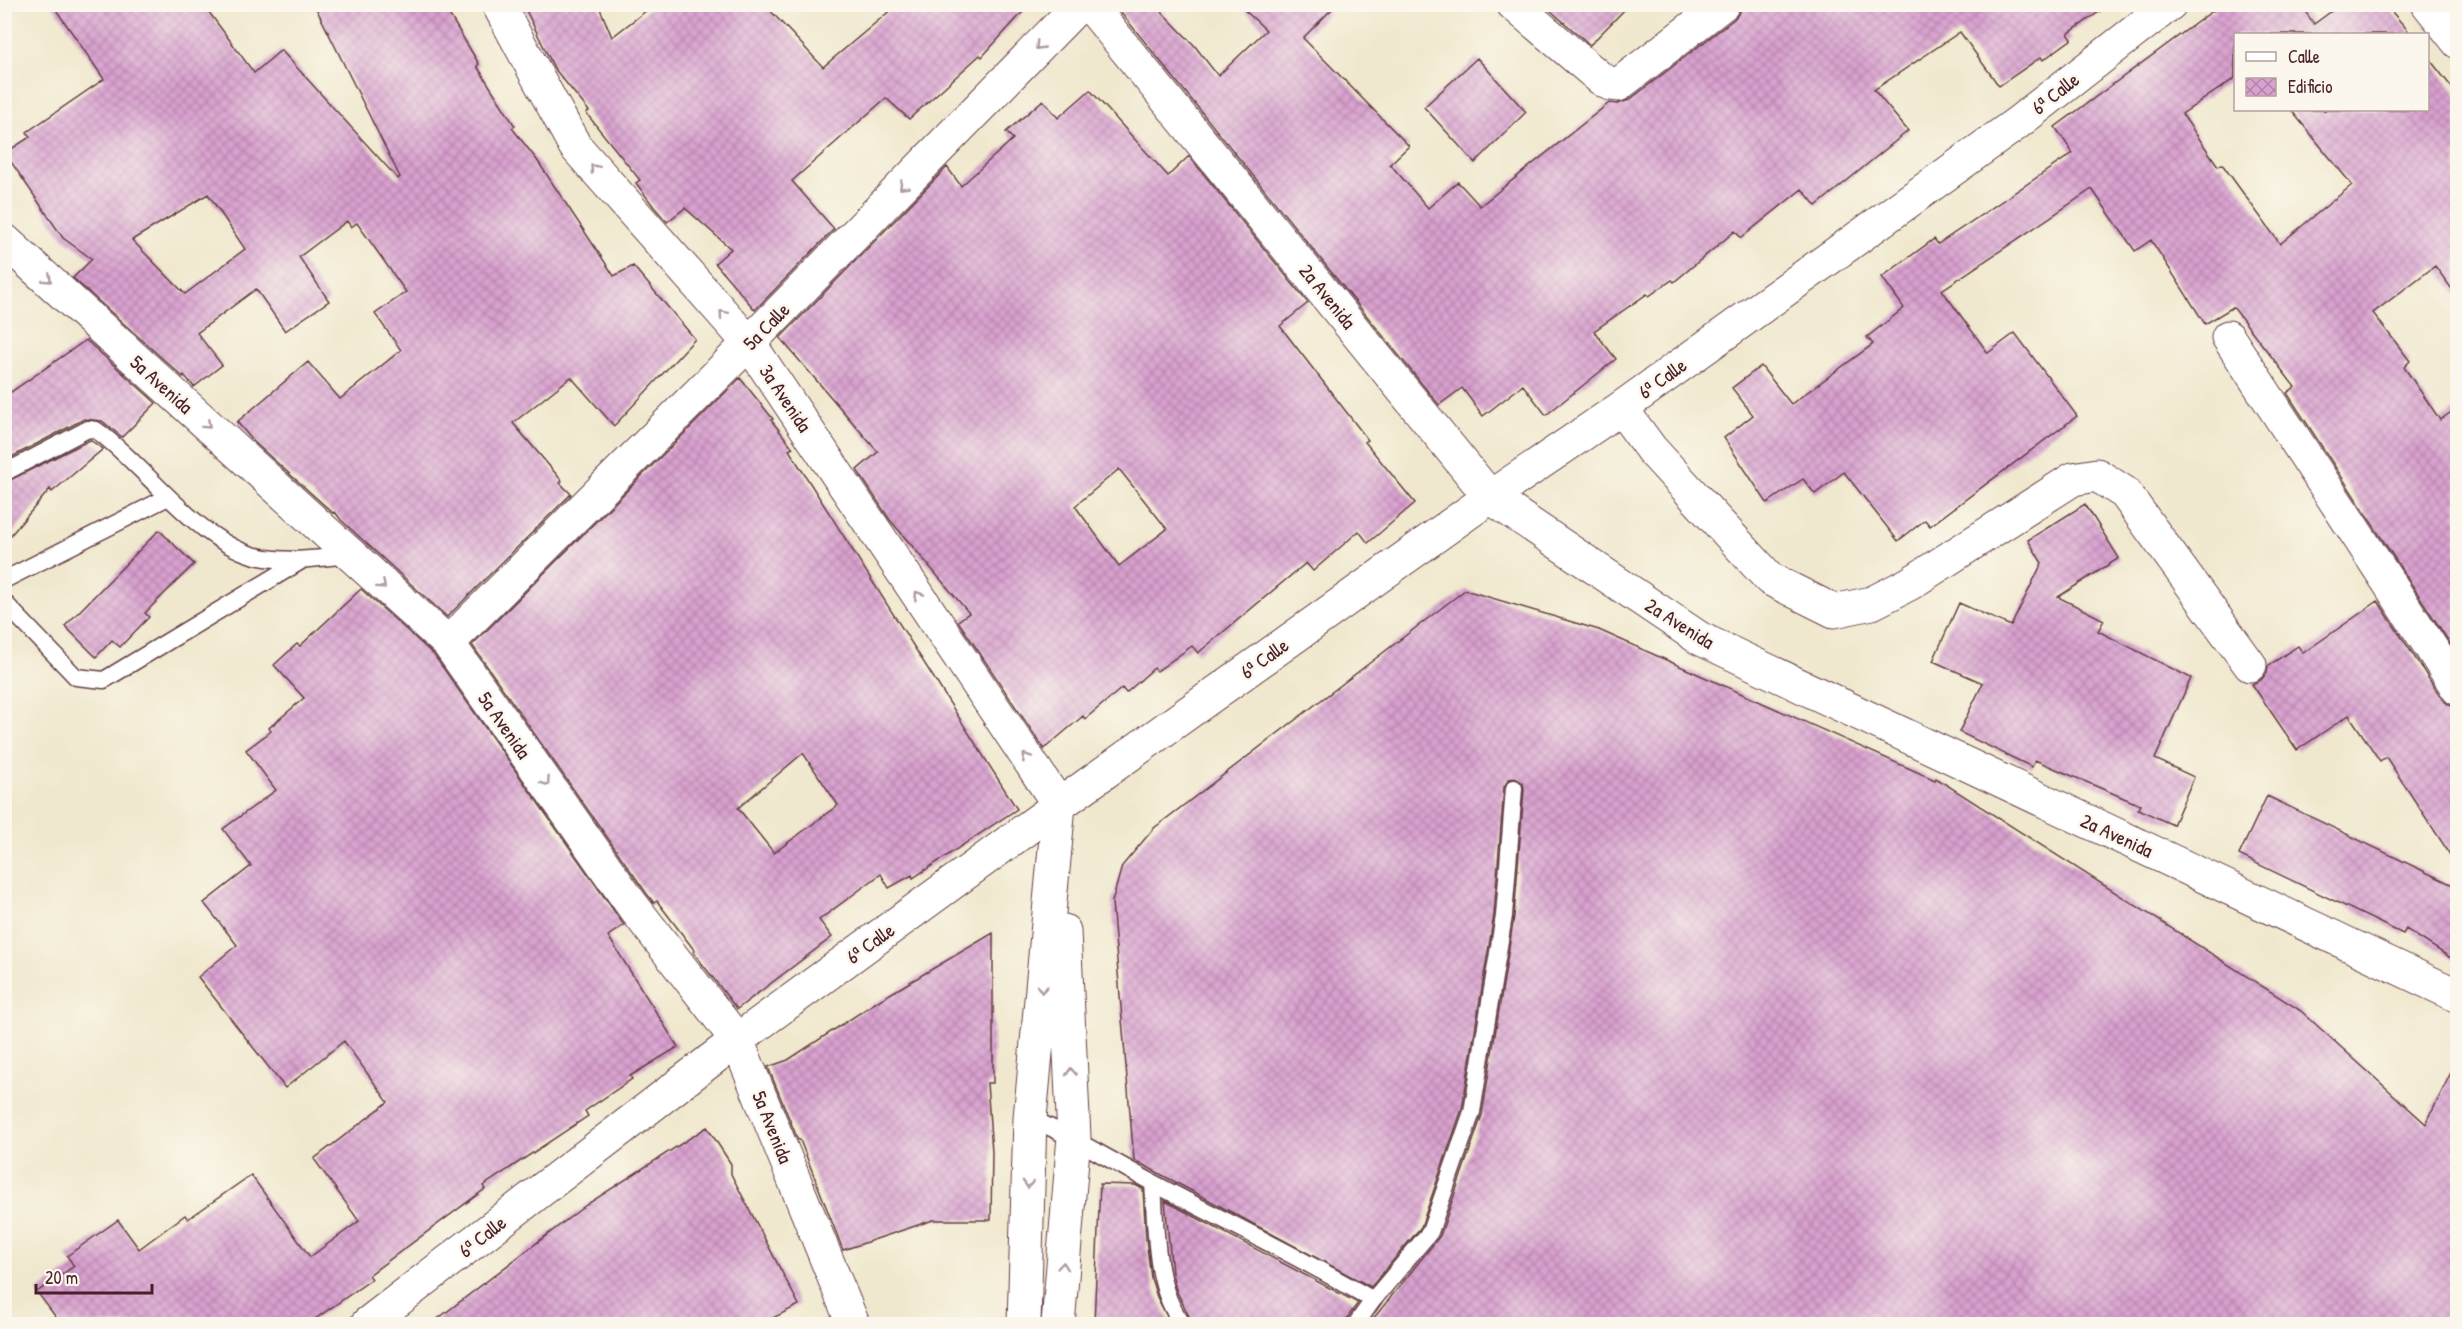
<svg xmlns="http://www.w3.org/2000/svg" width="2462" height="1329" viewBox="0 0 2462 1329" font-family="'Patrick Hand',sans-serif">
<defs>
<pattern id="building-cross-hatch" width="8" height="8" patternUnits="userSpaceOnUse" patternTransform="scale(1.5)"><rect width="8" height="8" fill="#d9a1d0"/><path d="M0 0l8 8M0 8l8-8" fill="none" stroke="#b283a9"/></pattern>
</defs>
<rect width="100%" height="100%" fill="#fbf7ec"/>
<filter id="ink" filterUnits="userSpaceOnUse"><feTurbulence type="fractalNoise" baseFrequency=".0167" numOctaves="2"/><feDisplacementMap in="SourceGraphic" scale="12" xChannelSelector="R" yChannelSelector="G"/><feConvolveMatrix kernelMatrix="1 2 1 2 8 2 1 2 1" color-interpolation-filters="sRGB"/></filter>
<filter id="wash" filterUnits="userSpaceOnUse"><feTurbulence type="fractalNoise" baseFrequency=".008" numOctaves="4" result="noise"/><feDisplacementMap in="SourceGraphic" scale="24" xChannelSelector="R" yChannelSelector="G"/><feGaussianBlur stdDeviation="1.35" result="paint"/><feColorMatrix in="noise" values="0 0 0 0 0 0 0 0 0 0 0 0 0 0 0 0 0 1.4 0 .05"/><feComposite in="paint" operator="in"/></filter>
<g filter="url(#wash)">
<rect width="100%" height="100%" fill="#f0e8ce"/>
<g id="blocks">
<path fill="url(#building-cross-hatch)" fill-rule="evenodd" d="M 52,4 L 203,4 L 254,73 L 281,50 L 398,179 L 400,177 L 314,4 L 443,4 L 479,64 L 477,66 L 515,126 L 512,128 L 537,160 L 614,276 L 633,266 L 695,339 L 614,426 L 571,377 L 513,423 L 562,481 L 560,483 L 571,494 L 447,617 L 341,520 L 335,512 L 333,513 L 254,442 L 237,422 L 308,362 L 340,399 L 401,350 L 375,314 L 406,292 L 357,223 L 351,227 L 347,221 L 299,257 L 329,301 L 285,331 L 256,289 L 197,333 L 222,365 L 194,387 L 184,375 L 183,377 L 73,278 L 92,259 L 63,238 L 5,153 L 30,137 L 27,132 L 104,79 ZM 208,194 L 245,249 L 185,294 L 132,240 Z
M 523,4 L 598,4 L 612,37 L 655,4 L 764,4 L 823,67 L 898,4 L 1030,4 L 982,57 L 980,55 L 909,119 L 886,98 L 792,181 L 834,229 L 755,310 L 715,263 L 731,249 L 685,208 L 667,222 L 654,207 L 636,183 L 640,180 L 586,113 L 589,111 L 554,68 Z
M 1114,4 L 1154,4 L 1194,45 L 1218,76 L 1266,30 L 1238,4 L 1337,4 L 1303,38 L 1409,146 L 1390,164 L 1428,208 L 1458,182 L 1480,206 L 1609,103 L 1617,104 L 1629,100 L 1734,19 L 1740,12 L 1741,4 L 2110,4 L 2068,34 L 2072,39 L 2043,60 L 2041,57 L 1999,86 L 1960,32 L 1874,90 L 1908,131 L 1816,206 L 1802,189 L 1741,238 L 1735,231 L 1674,282 L 1672,280 L 1649,296 L 1647,294 L 1594,331 L 1616,359 L 1546,415 L 1523,385 L 1483,416 L 1462,388 L 1439,405 Z
M 1543,4 L 1630,4 L 1590,45 Z
M 2212,4 L 2300,4 L 2314,24 L 2340,5 L 2386,5 L 2411,34 L 2235,34 L 2235,78 L 2182,114 L 2218,166 L 2222,164 L 2280,244 L 2352,185 L 2291,110 L 2427,110 L 2427,56 L 2457,94 L 2457,296 L 2435,266 L 2373,313 L 2410,361 L 2404,367 L 2440,420 L 2457,408 L 2457,654 L 2287,393 L 2295,387 L 2233,307 L 2205,324 L 2151,240 L 2135,251 L 2092,189 L 1942,290 L 1988,353 L 2015,333 L 2077,416 L 1930,526 L 1925,520 L 1898,541 L 1844,472 L 1815,494 L 1803,479 L 1767,503 L 1724,438 L 1753,415 L 1732,388 L 1761,366 L 1791,404 L 1873,344 L 1867,337 L 1904,308 L 1882,277 L 1934,239 L 1938,244 L 2073,153 L 2055,127 L 2215,9 Z
M 1477,58 L 1526,112 L 1475,163 L 1424,107 Z
M 1090,90 L 1168,176 L 1189,156 L 1308,303 L 1280,326 L 1368,440 L 1365,442 L 1415,503 L 1368,543 L 1359,531 L 1313,571 L 1306,563 L 1198,653 L 1192,646 L 1157,671 L 1154,668 L 1126,693 L 1122,688 L 1085,719 L 1083,716 L 1044,749 L 958,621 L 969,613 L 890,520 L 857,470 L 878,452 L 780,338 L 947,167 L 961,186 L 1013,139 L 1006,132 L 1043,100 L 1058,118 ZM 1119,469 L 1167,529 L 1119,566 L 1075,506 Z
M 86,340 L 156,403 L 122,437 L 102,421 L 84,419 L 4,461 L 4,397 Z
M 740,378 L 773,419 L 771,420 L 793,448 L 789,450 L 1017,809 L 913,878 L 912,875 L 889,888 L 881,874 L 819,920 L 832,937 L 737,1009 L 693,952 L 695,951 L 657,901 L 654,903 L 647,894 L 472,645 ZM 803,753 L 838,805 L 774,853 L 738,808 Z
M 90,440 L 103,449 L 52,492 L 50,489 L 4,543 L 4,483 Z
M 2085,504 L 2119,558 L 2058,597 L 2104,620 L 2098,631 L 2191,678 L 2155,759 L 2194,777 L 2173,825 L 2138,809 L 2140,805 L 2035,760 L 2032,767 L 1959,732 L 1983,683 L 1933,661 L 1959,603 L 2011,626 L 2042,563 L 2028,540 Z
M 159,530 L 194,564 L 145,613 L 149,617 L 120,647 L 112,640 L 96,657 L 65,626 Z
M 361,589 L 434,655 L 624,925 L 608,936 L 678,1047 L 630,1076 L 632,1079 L 585,1111 L 588,1116 L 483,1186 L 485,1189 L 369,1275 L 372,1279 L 308,1324 L 61,1324 L 37,1292 L 74,1266 L 67,1256 L 118,1220 L 139,1249 L 185,1215 L 188,1219 L 251,1175 L 310,1257 L 359,1221 L 314,1159 L 388,1102 L 344,1041 L 285,1088 L 198,977 L 237,945 L 204,903 L 251,866 L 223,829 L 276,790 L 246,750 L 271,731 L 269,728 L 304,698 L 274,665 L 297,644 L 300,646 Z
M 1465,590 L 1599,630 L 1935,780 L 1936,778 L 2301,1011 L 2426,1124 L 2457,1060 L 2457,1324 L 1369,1324 L 1440,1236 L 1482,1115 L 1514,917 L 1524,789 L 1523,783 L 1515,778 L 1509,779 L 1504,787 L 1494,915 L 1462,1109 L 1421,1227 L 1371,1287 L 1134,1160 L 1112,902 L 1122,866 L 1154,828 Z
M 2378,601 L 2442,699 L 2449,705 L 2457,707 L 2457,865 L 2386,757 L 2380,761 L 2349,715 L 2297,750 L 2252,684 L 2261,680 L 2267,673 L 2268,666 L 2298,646 L 2303,653 Z
M 2267,796 L 2457,887 L 2457,962 L 2406,929 L 2403,934 L 2239,855 Z
M 993,933 L 993,1083 L 987,1083 L 992,1152 L 991,1220 L 933,1220 L 843,1250 L 800,1140 L 798,1140 L 768,1067 L 788,1060 L 878,1001 Z
M 707,1127 L 731,1164 L 731,1174 L 799,1305 L 761,1324 L 431,1324 L 586,1205 Z
M 1100,1184 L 1135,1185 L 1143,1189 L 1146,1239 L 1151,1278 L 1157,1297 L 1171,1324 L 1094,1324 Z
M 1165,1201 L 1358,1303 L 1347,1318 L 1346,1324 L 1193,1324 L 1176,1290 L 1172,1273 Z"/>
</g>
</g>
<g filter="url(#ink)">
<use href="#blocks" fill-opacity="0" stroke="#633d43" stroke-width="1.5"/>
<g fill="none" stroke-linecap="round" stroke-linejoin="round">
<g stroke="#633d43" stroke-width="19">
<path id="lane" d="M 4,473 L 88,429 L 96,430 C 147,466 201,549 266,558 C 294,562 321,558 349,555
M 4,580 L 168,497
M 4,602 L 76,677 L 104,680 L 301,561
M 1030,1118 C 1074,1137 1113,1162 1155,1184 C 1228,1223 1302,1258 1373,1300 L 1430,1232 L 1472,1112 L 1504,916 L 1514,788
M 1153,1183 C 1156,1227 1154,1289 1183,1324
M 1356,1324 L 1373,1300"/>
</g>
<g stroke="#633d43" stroke-width="35">
<path id="street" d="M 1089,4 L 1490,497 L 1699,638 L 2458,996
M 1513,4 L 1600,78 L 1610,84 L 1618,85 L 1723,4
M 2428,4 L 2458,42
M 4,240 L 448,643 L 632,905 L 737,1040 L 853,1324
M 2228,337 L 2458,689
M 1621,408 L 1651,449 L 1770,579 L 1834,611 L 1872,603 L 1909,584 L 2073,479 L 2097,475 L 2125,493 L 2250,665
M 448,643 L 749,343 L 1080,4
M 1024,1324 L 1030,1118 L 1059,805
M 1058,1324 L 1074,1137 L 1064,931"/>
</g>
<g stroke="#633d43" stroke-width="35">
<path id="secondary" d="M 498,4 L 575,146 L 749,343 L 1059,805
M 367,1324 L 737,1040 L 1059,805 L 1490,497 L 1621,408 L 2016,124 L 2170,4"/>
</g>
<use href="#lane" stroke="#fff" stroke-width="16"/>
<use href="#street" stroke="#fff" stroke-width="33"/>
<use href="#secondary" stroke="#fff" stroke-width="33"/>
</g>
<defs><path id="oneway-chevron" d="M-2-3.5L2.5 0L-2 3.5" fill="none" stroke-width="1.6" stroke-linecap="round" stroke-linejoin="round" transform="scale(1.5)"/></defs>
<g stroke="#ae9aa0">
<use href="#oneway-chevron" transform="translate(1039 46) rotate(134)"/>
<use href="#oneway-chevron" transform="translate(594 168) rotate(-131)"/>
<use href="#oneway-chevron" transform="translate(903 186) rotate(134)"/>
<use href="#oneway-chevron" transform="translate(48 279) rotate(42)"/>
<use href="#oneway-chevron" transform="translate(723 314) rotate(-131)"/>
<use href="#oneway-chevron" transform="translate(207 425) rotate(42)"/>
<use href="#oneway-chevron" transform="translate(382 585) rotate(42)"/>
<use href="#oneway-chevron" transform="translate(918 595) rotate(-124)"/>
<use href="#oneway-chevron" transform="translate(1026 757) rotate(-124)"/>
<use href="#oneway-chevron" transform="translate(546 782) rotate(55)"/>
<use href="#oneway-chevron" transform="translate(1042 989) rotate(95)"/>
<use href="#oneway-chevron" transform="translate(1071 1072) rotate(-93)"/>
<use href="#oneway-chevron" transform="translate(1028 1184) rotate(92)"/>
<use href="#oneway-chevron" transform="translate(1063 1266) rotate(-85)"/>
</g>
</g>
<g text-anchor="middle" dominant-baseline="central" stroke-width="5" stroke-linejoin="round" paint-order="stroke">
<g font-size="20" fill="#4a1f2b" stroke="#fbf7ec">
<text transform="translate(2055 93) rotate(-38)">6ª Calle</text>
<text transform="translate(1328 296) rotate(51)">2a Avenida</text>
<text transform="translate(766 326) rotate(-46)">5a Calle</text>
<text transform="translate(1662 378) rotate(-36)">6ª Calle</text>
<text transform="translate(162 384) rotate(42)">5a Avenida</text>
<text transform="translate(786 398) rotate(56)">3a Avenida</text>
<text transform="translate(1680 623) rotate(32)">2a Avenida</text>
<text transform="translate(1264 658) rotate(-36)">6ª Calle</text>
<text transform="translate(505 725) rotate(55)">5a Avenida</text>
<text transform="translate(2117 835) rotate(25)">2a Avenida</text>
<text transform="translate(870 943) rotate(-36)">6ª Calle</text>
<text transform="translate(773 1127) rotate(68)">5a Avenida</text>
<text transform="translate(482 1236) rotate(-38)">6ª Calle</text>
</g>
</g>
<rect width="2462" height="1329" fill="none" stroke="#fbf7ec" stroke-width="24"/>
<rect x="2234" y="33" width="195" height="78" fill="#fbf7ec" stroke="#b4a19f" stroke-width="1.5"/>
<rect x="2246" y="52" width="30" height="9" fill="#ffffff" stroke="#b4a19f" stroke-width="1.5"/>
<text x="2288" y="63" font-size="18" fill="#4a1f2b">Calle</text>
<rect x="2246" y="78" width="30" height="18" fill="url(#building-cross-hatch)" stroke="#b4a19f" stroke-width="1.5"/>
<text x="2288" y="93" font-size="18" fill="#4a1f2b">Edificio</text>
<path d="M36 1284v9h116v-9" fill="none" stroke="#4a1f2b" stroke-width="3"/>
<text x="45" y="1284" font-size="18" fill="#4a1f2b" stroke="#fbf7ec" stroke-width="4.5" paint-order="stroke">20 m</text>
</svg>
